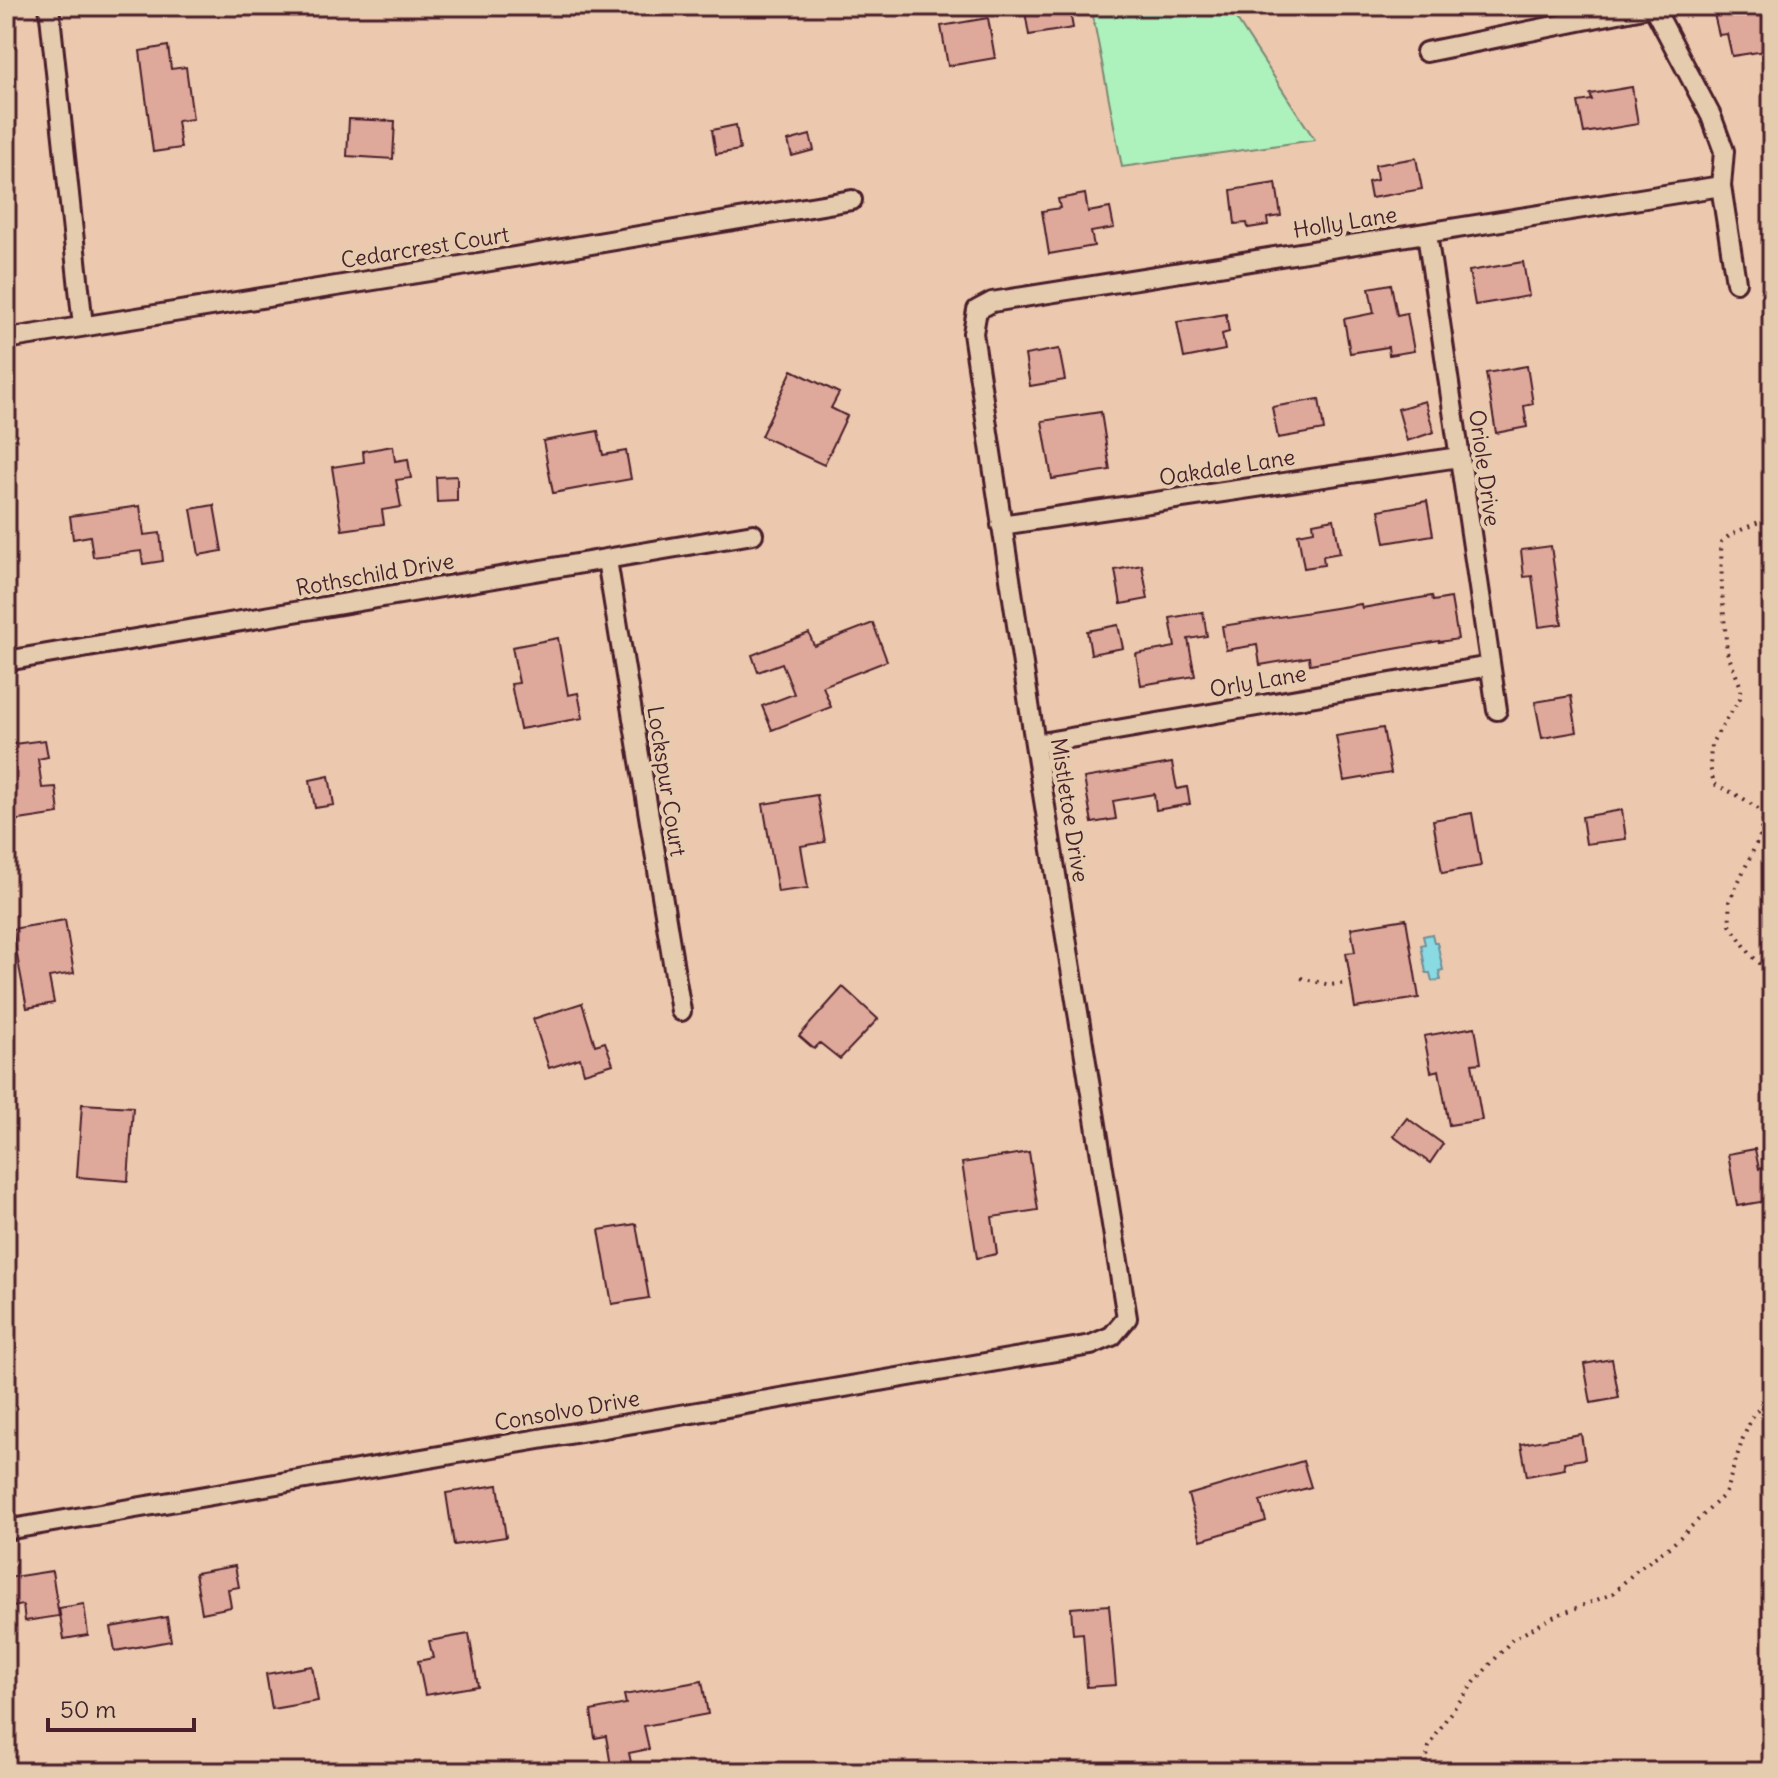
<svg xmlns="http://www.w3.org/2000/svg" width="1778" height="1778" viewBox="0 0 1778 1778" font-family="Delius,sans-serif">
<rect width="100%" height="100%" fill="#ecc9ae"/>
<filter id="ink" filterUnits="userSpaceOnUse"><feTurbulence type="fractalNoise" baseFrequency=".0125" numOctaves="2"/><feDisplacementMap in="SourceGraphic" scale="16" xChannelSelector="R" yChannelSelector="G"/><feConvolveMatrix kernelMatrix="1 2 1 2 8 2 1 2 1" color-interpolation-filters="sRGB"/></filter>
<g filter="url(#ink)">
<path fill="#adf1bc" stroke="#7c8874" stroke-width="2" d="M 1091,6 L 1228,6 L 1315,140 L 1122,167 Z"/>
<path fill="#89dae3" stroke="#708f99" stroke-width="2" d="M 1432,934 L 1434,942 L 1437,942 L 1443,970 L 1439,971 L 1441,980 L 1432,981 L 1430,973 L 1426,973 L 1421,945 L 1425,944 L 1423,936 Z"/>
<path fill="#dea89a" stroke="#4a1f2b" stroke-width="2" d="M 1024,6 L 1069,6 L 1073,28 L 1029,35 Z
M 1712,6 L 1767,6 L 1772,26 L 1772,50 L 1732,56 L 1727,34 L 1719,35 Z
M 988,18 L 995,58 L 948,66 L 941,26 Z
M 168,46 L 171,69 L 186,67 L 193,119 L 177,121 L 181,148 L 153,152 L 140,51 Z
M 1632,87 L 1638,124 L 1584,133 L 1578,102 L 1592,100 L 1590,94 Z
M 349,119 L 395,121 L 393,159 L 347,156 Z
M 736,125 L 740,150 L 716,154 L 712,130 Z
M 810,135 L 814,150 L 792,156 L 788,141 Z
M 1416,158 L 1422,189 L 1371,198 L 1368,182 L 1377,180 L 1375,165 Z
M 1276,183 L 1281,216 L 1267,218 L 1268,225 L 1248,228 L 1247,223 L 1235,224 L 1231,190 Z
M 1085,194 L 1088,212 L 1110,208 L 1114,228 L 1091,232 L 1094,246 L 1049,254 L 1042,211 L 1060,208 L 1058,199 Z
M 1523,262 L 1529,296 L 1475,305 L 1469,271 Z
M 1391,284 L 1397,315 L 1407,313 L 1414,351 L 1389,355 L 1388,347 L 1350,353 L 1344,319 L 1374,313 L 1369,288 Z
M 1226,314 L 1229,332 L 1222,334 L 1225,350 L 1184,358 L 1177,322 Z
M 1059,349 L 1065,380 L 1030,386 L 1025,355 Z
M 1527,366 L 1533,404 L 1524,406 L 1527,427 L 1496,433 L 1486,373 Z
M 792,370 L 839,393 L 831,408 L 847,416 L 824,465 L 761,436 Z
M 1319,399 L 1324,430 L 1278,438 L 1272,407 Z
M 1425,401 L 1434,432 L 1407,441 L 1398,409 Z
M 1101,412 L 1110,470 L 1052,479 L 1042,421 Z
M 598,431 L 603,455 L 626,451 L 631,479 L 553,493 L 543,441 Z
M 393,446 L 395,461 L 408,459 L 411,478 L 396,480 L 401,507 L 382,510 L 384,524 L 342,530 L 332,467 L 364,462 L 363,451 Z
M 457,476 L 457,501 L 437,502 L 436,477 Z
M 1427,501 L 1433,535 L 1385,543 L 1379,510 Z
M 214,505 L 222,551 L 199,555 L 191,509 Z
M 140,506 L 144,535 L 160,533 L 163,561 L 143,564 L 141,551 L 93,557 L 90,536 L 73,539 L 70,516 Z
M 1334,519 L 1340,553 L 1323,556 L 1324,565 L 1304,568 L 1298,534 L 1314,531 L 1313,523 Z
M 1551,546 L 1562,624 L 1539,627 L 1532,576 L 1524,577 L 1521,550 Z
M 1142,565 L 1148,599 L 1121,604 L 1115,570 Z
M 1432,596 L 1433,601 L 1451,598 L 1458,639 L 1439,642 L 1439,641 L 1310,664 L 1309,657 L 1260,665 L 1257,645 L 1226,650 L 1222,626 L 1361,604 L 1362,608 Z
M 1203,612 L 1207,636 L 1188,639 L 1195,676 L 1141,685 L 1136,654 L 1175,647 L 1170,618 Z
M 873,623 L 887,661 L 823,686 L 831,707 L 772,730 L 762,706 L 794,694 L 782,663 L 758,672 L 752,655 L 809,633 L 814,646 Z
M 1118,625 L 1123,648 L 1091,654 L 1087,631 Z
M 558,638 L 568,695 L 578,693 L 583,718 L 520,729 L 511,684 L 519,683 L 512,647 Z
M 1571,696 L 1577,732 L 1542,738 L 1535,702 Z
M 1383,728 L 1391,773 L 1344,781 L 1336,736 Z
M 45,740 L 48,757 L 38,759 L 42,788 L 56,787 L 59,814 L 6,822 L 6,745 Z
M 1172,763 L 1177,789 L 1187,787 L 1190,804 L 1156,810 L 1154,794 L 1113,801 L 1116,819 L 1092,823 L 1084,778 Z
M 329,776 L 334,805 L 315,808 L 310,780 Z
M 817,795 L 825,842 L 801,846 L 808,888 L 778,892 L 763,804 Z
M 1622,810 L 1626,839 L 1586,844 L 1582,817 Z
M 1472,813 L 1481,866 L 1442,873 L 1433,820 Z
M 1406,919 L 1419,998 L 1355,1008 L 1346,953 L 1355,952 L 1351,928 Z
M 65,920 L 74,973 L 49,977 L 54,1003 L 27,1008 L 12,929 Z
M 843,987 L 878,1019 L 840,1059 L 820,1043 L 814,1049 L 799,1036 Z
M 582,1003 L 595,1045 L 605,1042 L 613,1064 L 584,1073 L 580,1058 L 549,1068 L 533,1019 Z
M 1475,1027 L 1481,1063 L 1472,1064 L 1482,1120 L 1449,1125 L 1439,1070 L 1431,1072 L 1424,1036 Z
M 82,1104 L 133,1107 L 128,1181 L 77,1177 Z
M 1407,1118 L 1443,1144 L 1430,1163 L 1393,1136 Z
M 1755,1149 L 1759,1169 L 1772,1166 L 1772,1200 L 1737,1206 L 1728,1154 Z
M 1029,1152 L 1038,1210 L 992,1217 L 997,1254 L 977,1258 L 962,1163 Z
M 636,1224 L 649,1298 L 612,1304 L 599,1230 Z
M 1612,1359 L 1619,1398 L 1591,1403 L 1584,1364 Z
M 1581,1434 L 1585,1459 L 1564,1462 L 1565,1469 L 1527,1476 L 1521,1444 Z
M 1303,1461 L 1311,1487 L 1260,1501 L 1266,1521 L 1201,1540 L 1188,1495 Z
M 498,1485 L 506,1537 L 454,1545 L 446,1493 Z
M 235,1566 L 239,1587 L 228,1589 L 231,1607 L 202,1613 L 195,1573 Z
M 52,1571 L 59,1616 L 25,1621 L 23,1605 L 6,1608 L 6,1578 Z
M 84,1604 L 88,1635 L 64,1639 L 59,1608 Z
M 1109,1605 L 1116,1685 L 1087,1687 L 1083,1633 L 1073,1634 L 1071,1608 Z
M 167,1617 L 171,1641 L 115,1651 L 111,1627 Z
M 469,1634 L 478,1686 L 425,1695 L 418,1661 L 433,1658 L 429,1641 Z
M 312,1666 L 318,1701 L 272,1709 L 266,1674 Z
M 702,1681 L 708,1714 L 644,1726 L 649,1749 L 629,1753 L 633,1772 L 612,1772 L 606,1736 L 595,1738 L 591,1711 L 626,1704 L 624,1695 Z"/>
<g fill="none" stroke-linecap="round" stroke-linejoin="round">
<g stroke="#4a1f2b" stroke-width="24">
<path id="street" d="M 49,6 L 83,326
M 1653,6 L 1711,116 L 1724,151 L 1721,186 L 1736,282
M 1426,52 L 1653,6
M 1427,234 L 1497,710
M 6,339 L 455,267 L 852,200
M 1001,525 L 1459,457
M 607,560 L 681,1011
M 6,661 L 753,534
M 1035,744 L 1490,666
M 6,1530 L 1091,1345 L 1112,1336 L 1127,1318 L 1035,744 L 973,333 L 977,310 L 992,302 L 1721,186"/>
</g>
<path stroke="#4a1f2b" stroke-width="4" stroke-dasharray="2 6" stroke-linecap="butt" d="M 1772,516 L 1730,535 L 1721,542 L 1722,592 L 1727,652 L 1740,685 L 1740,698 L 1711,744 L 1710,766 L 1714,784 L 1741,797 L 1764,813 L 1760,836 L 1729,902 L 1730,925 L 1751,955 L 1772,975
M 1301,978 L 1330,985 L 1348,983
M 1424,1772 L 1429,1747 L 1448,1716 L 1477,1679 L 1512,1640 L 1553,1617 L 1612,1594 L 1637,1570 L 1672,1545 L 1725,1494 L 1743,1438 L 1754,1413 L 1772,1400"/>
<use href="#street" stroke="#e6ccae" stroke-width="18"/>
</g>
</g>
<g text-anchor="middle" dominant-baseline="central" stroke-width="8" stroke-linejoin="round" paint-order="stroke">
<g font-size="22" fill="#4a1f2b" stroke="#e6ccae">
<text transform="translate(1345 222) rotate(-9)">Holly Lane</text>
<text transform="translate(425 247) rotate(-9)">Cedarcrest Court</text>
<text transform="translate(1227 467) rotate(-9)">Oakdale Lane</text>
<text transform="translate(1485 468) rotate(82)">Oriole Drive</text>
<text transform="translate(375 574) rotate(-10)">Rothschild Drive</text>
<text transform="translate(1258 681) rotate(-10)">Orly Lane</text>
<text transform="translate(667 781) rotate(81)">Lockspur Court</text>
<text transform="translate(1070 810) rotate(81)">Mistletoe Drive</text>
<text transform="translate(567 1410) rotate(-10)">Consolvo Drive</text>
</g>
</g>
<rect width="1778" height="1778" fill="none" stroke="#e6ccae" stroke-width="32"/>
<rect x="16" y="16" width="1746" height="1746" fill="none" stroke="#4a1f2b" stroke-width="3" filter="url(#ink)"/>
<path d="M48 1718v12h146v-12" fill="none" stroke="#4a1f2b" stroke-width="4"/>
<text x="60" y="1718" font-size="24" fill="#4a1f2b" stroke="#e6ccae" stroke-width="6" paint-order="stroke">50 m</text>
</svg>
